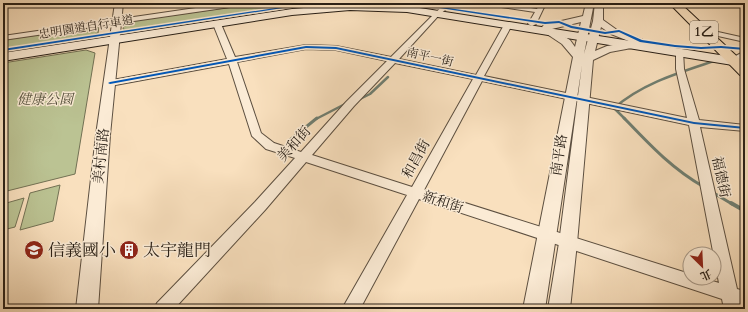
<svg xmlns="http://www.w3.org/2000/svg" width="748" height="312" viewBox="0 0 748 312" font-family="Cardo,'Noto Serif TC',serif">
<rect width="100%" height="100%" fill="#f9e0be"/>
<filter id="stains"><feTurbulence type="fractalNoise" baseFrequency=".005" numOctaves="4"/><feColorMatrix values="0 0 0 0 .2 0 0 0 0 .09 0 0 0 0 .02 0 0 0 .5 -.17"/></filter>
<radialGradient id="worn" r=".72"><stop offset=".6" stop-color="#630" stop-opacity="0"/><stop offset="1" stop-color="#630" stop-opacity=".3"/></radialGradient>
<path fill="#bbc393" stroke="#727154" d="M 261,3 L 321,3 L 132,31 L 123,29 L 124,25 L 131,21 Z
M 93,27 L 99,27 L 98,33 L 91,36 L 3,50 L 3,40 Z
M 86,50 L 95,53 L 75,174 L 3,192 L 3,63 Z
M 60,185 L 53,221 L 20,230 L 30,193 Z
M 24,198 L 15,227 L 3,230 L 3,204 Z"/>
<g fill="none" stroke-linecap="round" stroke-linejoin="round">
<path stroke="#6f7e71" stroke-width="2.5" d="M 356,101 L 370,94 L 388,77
M 316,119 L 347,103
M 625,119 L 614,108 C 643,83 678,73 714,61"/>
<path stroke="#6f7e71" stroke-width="3" d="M 624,118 C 649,144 672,169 704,187
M 290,140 L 317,118
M 712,192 L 732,204"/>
<path stroke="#6f7e71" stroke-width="4" d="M 731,203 L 745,211"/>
<g stroke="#5c4f40" stroke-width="2">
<path id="minor" d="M 230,3 L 247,3 L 244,5 L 3,40 L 3,36 Z
M 333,3 L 339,3 L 339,4 L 336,6 Z
M 447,3 L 454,3 L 440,14 L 399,59 L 476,75 L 504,25 L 508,23 L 512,25 L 484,76 L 687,118 L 676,69 L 676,53 L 677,51 L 683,51 L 684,69 L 699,120 L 745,125 L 745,131 L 700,127 L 737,289 L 745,291 L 745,307 L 741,305 L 742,309 L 724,309 L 722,299 L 419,199 L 360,309 L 342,309 L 407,195 L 306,162 L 265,210 L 174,309 L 154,309 L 157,303 L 255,202 L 295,158 L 266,149 L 252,136 L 229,64 L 110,86 L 105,83 L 107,81 L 227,59 L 213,24 L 217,22 L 221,24 L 235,57 L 306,45 L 336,46 L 391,57 L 436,12 ZM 306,49 L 336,50 L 387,61 L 346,102 L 301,152 L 274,143 L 261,133 L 237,62 ZM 395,63 L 473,79 L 412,187 L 312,155 L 354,106 ZM 482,81 L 689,125 L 719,283 L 703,278 L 690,278 L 690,274 L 424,190 Z
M 484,3 L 500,3 L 537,9 L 540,3 L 546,3 L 536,24 L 532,26 L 528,24 L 535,12 L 487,5 Z
M 709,30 L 745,38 L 745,42 L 709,34 Z"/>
</g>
<g stroke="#5c4f40" stroke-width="2">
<path id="tertiary" d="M 115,3 L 123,3 L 110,135 L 98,309 L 76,309 L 96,135 Z
M 586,3 L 594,3 L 584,54 L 593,21 L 595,3 L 603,3 L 603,20 L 617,30 L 643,40 L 644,42 L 643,44 L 638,45 L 637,47 L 610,52 L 593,60 L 577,243 L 570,309 L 548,309 L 559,243 L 582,65 L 545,309 L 523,309 L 573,57 L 562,44 L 544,32 L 542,27 L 544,25 L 583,16 ZM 581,22 L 575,47 L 570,40 L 552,29 ZM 601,27 L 611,34 L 631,42 L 607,46 L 595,51 Z
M 745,51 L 745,60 L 734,64 L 730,63 L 729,61 L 730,59 Z"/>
</g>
<g stroke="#281f16" stroke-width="2">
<path id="secondary" d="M 350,4 L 407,6 L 745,59 L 745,67 L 407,12 L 350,10 L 292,15 L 3,61 L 3,53 L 292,9 Z"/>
</g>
<g stroke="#281f16" stroke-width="2">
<path id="primary" d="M 669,3 L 680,3 L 745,64 L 745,76 L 740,75 Z"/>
</g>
<use href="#minor" fill="#fbebd5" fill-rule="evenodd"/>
<use href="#tertiary" fill="#fbebd5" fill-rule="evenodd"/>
<use href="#secondary" fill="#fbebd5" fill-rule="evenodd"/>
<use href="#primary" fill="#f9e0be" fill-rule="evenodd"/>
<g stroke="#fbebd5" stroke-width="3">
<path id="cycleway" d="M 308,3 L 315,3 L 3,51 L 3,49 Z
M 407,3 L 414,3 L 545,22 L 559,21 L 572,26 L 605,32 L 619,30 L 642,40 L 675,45 L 701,47 L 721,46 L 745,48 L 745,50 L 721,48 L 701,49 L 675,47 L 640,42 L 619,32 L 605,34 L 571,28 L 559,23 L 545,24 Z
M 306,46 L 336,47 L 694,122 L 745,127 L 745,129 L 694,124 L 336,49 L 306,48 L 110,84 L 108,83 L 110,82 Z"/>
</g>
<use href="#cycleway" fill="#0057b8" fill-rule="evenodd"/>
</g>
<defs>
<g id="school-disc" transform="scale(1)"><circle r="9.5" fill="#8f2418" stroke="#fbebd5"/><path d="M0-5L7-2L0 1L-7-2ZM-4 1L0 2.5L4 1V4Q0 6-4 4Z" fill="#fff"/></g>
<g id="building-disc" transform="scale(1)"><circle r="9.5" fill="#8f2418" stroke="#fbebd5"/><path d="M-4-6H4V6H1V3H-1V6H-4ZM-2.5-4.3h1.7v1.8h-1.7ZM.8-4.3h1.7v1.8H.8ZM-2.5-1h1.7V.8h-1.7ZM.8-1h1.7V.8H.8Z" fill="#fff"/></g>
</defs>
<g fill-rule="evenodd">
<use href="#school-disc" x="34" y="250"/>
<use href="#building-disc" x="129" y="250"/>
</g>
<g text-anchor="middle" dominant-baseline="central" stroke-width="3" stroke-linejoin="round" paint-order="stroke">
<g font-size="12" fill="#281f16" stroke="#fbebd5">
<text transform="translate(86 27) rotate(-9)">忠明園道自行車道</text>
<text transform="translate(430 57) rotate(13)">南平一街</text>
</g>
<rect fill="#fbebd5" stroke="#675c4f" stroke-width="1" x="690" y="21" width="28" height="22" rx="3"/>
<g font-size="13" font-weight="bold" fill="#281f16">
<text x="704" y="32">1乙</text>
</g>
<g font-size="14" font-style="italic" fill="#54503c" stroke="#fbebd5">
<text x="45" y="99">健康公園</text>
</g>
<g font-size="14" fill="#281f16" stroke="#fbebd5">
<text transform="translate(294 144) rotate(-48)">美和街</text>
<text transform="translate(559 155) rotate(-81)">南平路</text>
<text transform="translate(101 156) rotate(-84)">美村南路</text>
<text transform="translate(416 159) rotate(-61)">和昌街</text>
<text transform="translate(721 177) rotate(78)">福德街</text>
<text transform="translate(443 202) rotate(18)">新和街</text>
</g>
<g font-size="17" fill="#281f16" stroke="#fbebd5" text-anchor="start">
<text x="48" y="250">信義國小</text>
<text x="143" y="250">太宇龍門</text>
</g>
</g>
<rect width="748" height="312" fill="none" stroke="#f9e0be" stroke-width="16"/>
<rect x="4" y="4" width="740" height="304" fill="none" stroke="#281f16" stroke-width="2"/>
<rect x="8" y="8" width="732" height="296" fill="none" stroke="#281f16"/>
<g transform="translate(702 266) rotate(156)"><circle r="19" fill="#fbebd5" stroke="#a79989"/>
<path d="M0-3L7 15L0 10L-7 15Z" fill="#8f2418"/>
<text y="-6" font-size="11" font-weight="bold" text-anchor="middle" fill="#281f16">北</text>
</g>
<rect width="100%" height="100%" filter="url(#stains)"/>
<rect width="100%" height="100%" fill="url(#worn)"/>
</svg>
